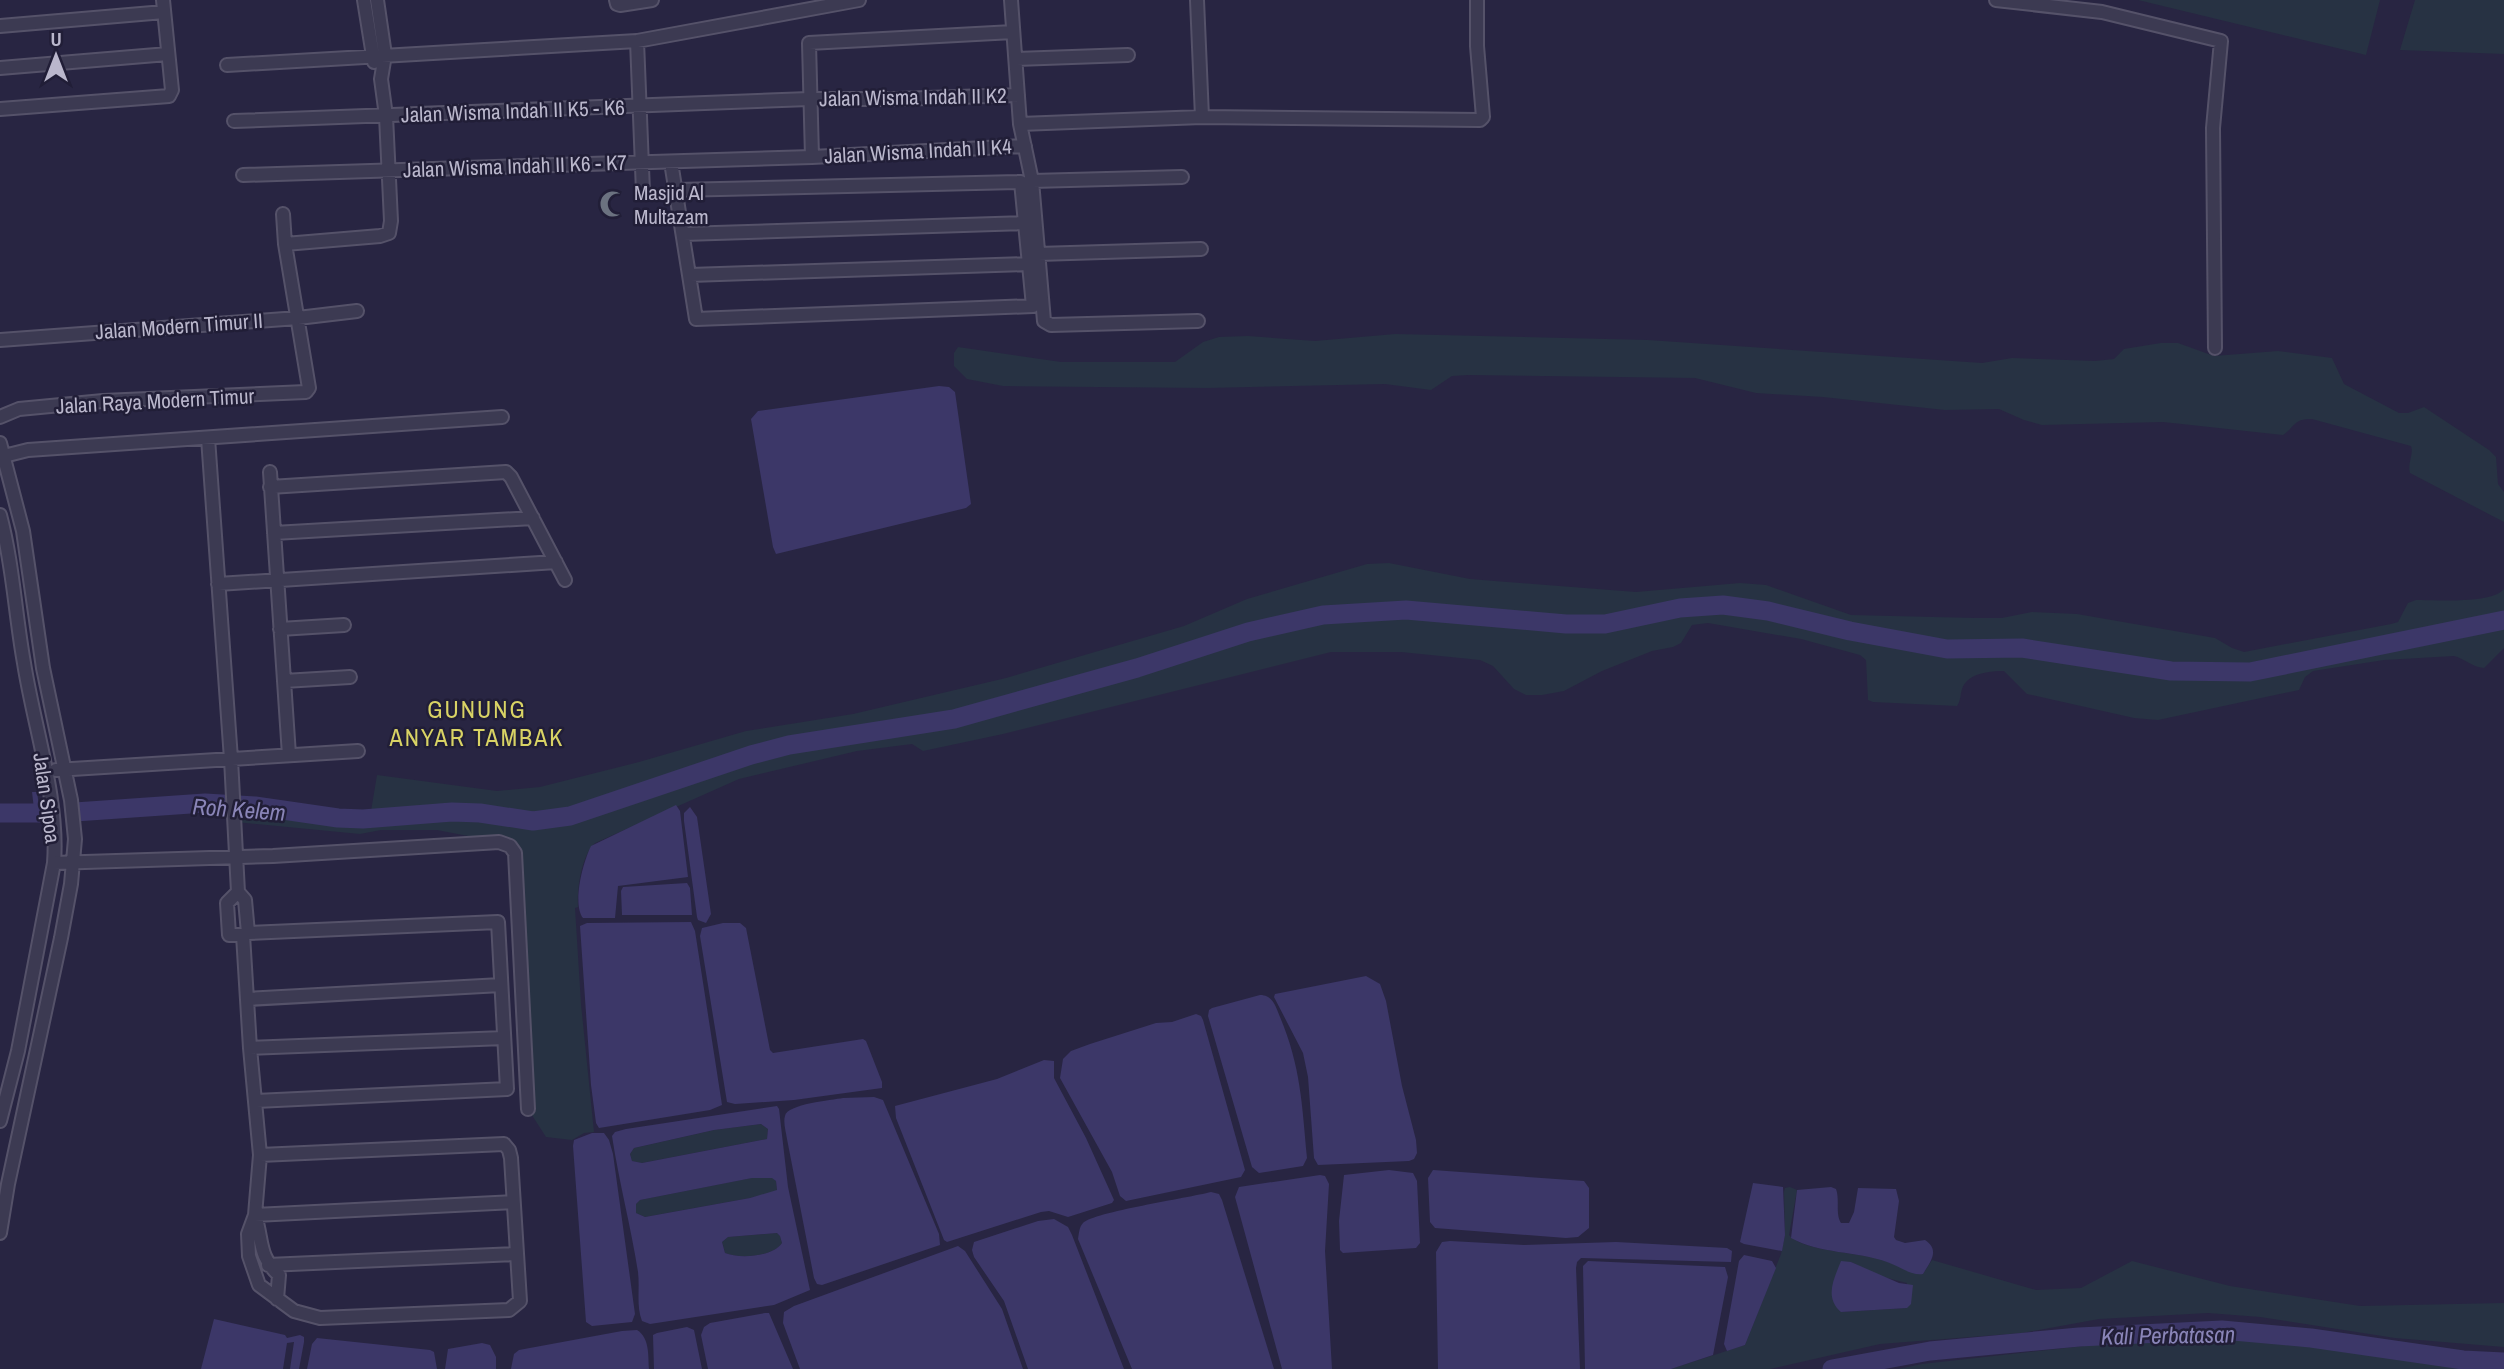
<svg xmlns="http://www.w3.org/2000/svg" width="2504" height="1369" viewBox="0 0 2504 1369" font-family="'Archivo Narrow',sans-serif">
<rect width="100%" height="100%" fill="#282542"/>
<path fill="#273243" fill-rule="evenodd" d="M 2138,0 L 2380,0 L 2366,55 Z
M 2415,0 L 2504,0 L 2504,54 L 2400,50 Z
M 1395,334 L 1648,340 L 1982,363 L 2012,358 L 2095,361 L 2114,359 L 2124,349 L 2161,343 L 2178,343 L 2214,356 L 2278,351 L 2332,358 L 2344,384 L 2399,413 L 2408,413 L 2424,407 L 2489,450 L 2496,457 L 2498,484 L 2504,492 L 2504,522 L 2410,473 C 2407,463 2414,455 2411,446 L 2312,419 C 2293,419 2296,426 2283,435 L 2163,422 L 2042,425 L 2024,420 L 1999,409 L 1945,410 L 1823,397 L 1756,393 L 1695,378 L 1468,375 L 1452,376 L 1431,390 L 1385,384 L 1207,388 L 1003,386 L 967,379 L 954,366 L 954,353 L 958,347 L 1061,362 L 1175,362 L 1203,342 L 1219,337 L 1248,336 L 1315,341 Z
M 1389,563 L 1470,579 L 1636,592 L 1740,583 L 1766,585 L 1851,615 L 1975,618 L 2002,618 L 2032,612 L 2077,614 L 2215,638 L 2232,648 L 2244,652 L 2391,624 L 2398,622 L 2408,603 L 2416,600 C 2436,600 2492,604 2504,589 L 2504,648 L 2484,668 C 2472,667 2465,659 2454,656 L 2384,660 L 2313,671 L 2305,677 L 2299,690 L 2158,720 L 2134,718 L 2027,694 L 2004,671 C 1990,671 1967,673 1962,689 C 1960,695 1961,700 1957,706 L 1873,702 L 1868,700 L 1866,660 L 1860,655 L 1801,639 L 1708,623 L 1692,625 L 1681,643 L 1673,647 L 1652,651 L 1602,671 L 1564,691 L 1542,695 L 1526,695 L 1514,689 L 1493,666 L 1480,660 L 1401,652 L 1331,652 L 1003,734 L 923,751 L 912,744 L 857,751 L 739,779 L 595,843 C 581,856 577,889 578,907 L 575,908 L 581,1004 L 594,1132 L 584,1133 L 572,1140 L 546,1137 L 528,1109 L 515,853 L 499,842 L 437,830 L 381,830 L 360,834 L 235,822 L 233,795 L 314,807 L 371,811 L 377,775 L 497,791 L 540,787 L 639,762 L 746,731 L 853,714 L 1006,678 L 1184,626 L 1247,599 L 1367,564 Z
M 761,1124 L 768,1129 L 767,1139 L 642,1163 L 632,1161 L 630,1154 L 634,1148 L 714,1130 Z
M 751,1178 L 773,1178 L 776,1181 L 777,1191 L 750,1198 L 645,1217 L 636,1213 L 636,1204 L 640,1200 Z
M 1790,1187 L 1797,1190 L 1789,1235 C 1800,1250 1856,1253 1875,1258 C 1891,1263 1907,1268 1923,1274 L 1932,1260 L 2036,1290 L 2081,1288 L 2132,1261 L 2230,1286 L 2360,1306 L 2504,1303 L 2504,1347 L 2395,1338 L 2260,1317 L 2208,1313 L 2099,1319 L 2022,1333 L 1880,1344 L 1770,1369 L 1671,1369 L 1745,1345 L 1781,1254 L 1785,1235 L 1784,1192 L 1785,1188 ZM 1851,1262 L 1879,1276 L 1907,1283 L 1907,1308 L 1841,1312 Z
M 777,1233 L 780,1236 L 782,1243 C 773,1257 739,1259 725,1253 L 722,1242 L 728,1237 Z
M 2214,1336 L 2304,1344 L 2464,1369 L 1898,1369 L 1922,1364 L 2111,1343 Z"/>
<path fill="#3c3768" fill-rule="evenodd" d="M 939,386 L 949,387 L 955,392 L 971,504 L 966,508 L 776,554 L 773,547 L 751,419 L 758,411 Z
M 32,792 L 37,792 L 40,813 L 39,817 L 0,815 L 0,810 L 34,809 Z
M 676,805 L 680,811 L 688,877 L 618,886 L 615,918 L 583,918 C 572,904 583,862 591,846 Z
M 690,807 L 697,817 L 711,914 L 706,923 L 698,920 L 697,917 L 684,821 L 684,813 Z
M 687,883 L 690,888 L 692,915 L 622,915 L 621,891 L 623,887 Z
M 691,922 L 695,931 L 722,1105 L 710,1110 L 599,1128 L 596,1123 L 591,1085 L 580,926 L 587,923 Z
M 723,923 L 740,923 L 746,928 L 770,1050 L 773,1053 L 863,1039 L 866,1041 L 882,1082 L 882,1088 L 794,1100 L 735,1104 L 727,1102 L 700,936 L 702,928 Z
M 1366,976 L 1380,984 L 1386,1001 L 1402,1086 L 1416,1140 L 1417,1153 L 1414,1159 L 1409,1161 L 1318,1165 L 1314,1158 L 1308,1077 L 1303,1053 L 1274,997 L 1275,994 Z
M 1260,995 C 1273,995 1276,1007 1280,1017 C 1301,1067 1302,1105 1307,1158 L 1303,1166 L 1259,1173 L 1252,1167 L 1208,1016 L 1209,1010 L 1212,1008 Z
M 1196,1014 L 1201,1016 L 1203,1020 L 1245,1170 L 1241,1177 L 1126,1201 L 1120,1196 L 1112,1172 L 1060,1078 L 1063,1059 L 1071,1051 L 1090,1044 L 1156,1023 L 1172,1022 Z
M 1044,1060 L 1054,1061 L 1054,1078 L 1086,1138 L 1114,1200 L 1112,1203 L 1068,1217 L 1049,1211 L 1041,1212 L 947,1242 L 944,1240 L 896,1118 L 895,1106 L 997,1079 Z
M 843,1098 L 874,1097 L 883,1100 L 939,1234 L 940,1245 L 822,1285 L 817,1284 L 814,1278 L 787,1139 C 786,1132 783,1122 785,1116 C 787,1104 832,1100 843,1098 Z
M 777,1106 L 779,1109 L 788,1187 L 810,1290 L 774,1305 L 650,1324 L 642,1321 C 636,1306 640,1289 638,1272 C 631,1227 619,1182 612,1136 L 615,1132 L 626,1129 ZM 761,1124 L 768,1129 L 767,1139 L 642,1163 L 632,1161 L 630,1154 L 634,1148 L 714,1130 ZM 752,1178 L 772,1178 L 776,1181 L 777,1190 L 750,1198 L 645,1217 L 636,1213 L 636,1204 L 640,1200 ZM 777,1233 L 780,1236 L 782,1243 C 773,1257 739,1259 725,1253 L 722,1242 L 728,1237 Z
M 592,1133 L 604,1133 L 609,1140 L 613,1154 L 635,1314 L 632,1322 L 592,1326 L 586,1322 L 573,1146 L 574,1140 Z
M 1389,1170 L 1413,1173 L 1417,1181 L 1420,1243 L 1416,1248 L 1343,1253 L 1340,1250 L 1339,1221 L 1344,1175 Z
M 1433,1170 L 1584,1181 L 1589,1188 L 1589,1228 L 1578,1237 L 1566,1238 L 1435,1228 L 1430,1222 L 1428,1178 Z
M 1320,1175 L 1325,1176 L 1329,1184 L 1325,1251 L 1332,1369 L 1282,1369 L 1235,1197 L 1239,1187 Z
M 1753,1183 L 1783,1187 L 1785,1235 L 1782,1251 L 1744,1244 L 1740,1242 Z
M 1831,1187 L 1836,1189 C 1840,1200 1835,1213 1841,1223 L 1849,1223 L 1854,1212 L 1858,1188 L 1896,1189 L 1899,1201 L 1894,1237 L 1896,1240 L 1905,1243 L 1925,1240 C 1940,1250 1931,1261 1923,1274 C 1911,1276 1899,1266 1887,1262 C 1856,1251 1820,1254 1791,1238 L 1797,1190 Z
M 1211,1192 L 1219,1194 L 1222,1200 L 1274,1369 L 1132,1369 L 1078,1239 C 1079,1234 1079,1227 1083,1223 C 1094,1212 1188,1198 1211,1192 Z
M 1054,1219 L 1068,1227 L 1072,1235 L 1124,1369 L 1028,1369 L 1004,1301 L 974,1257 L 972,1250 L 974,1242 L 1038,1221 Z
M 1450,1241 L 1524,1245 L 1616,1242 L 1727,1248 L 1732,1251 L 1731,1262 L 1581,1258 L 1577,1262 L 1576,1268 L 1580,1369 L 1438,1369 L 1436,1252 L 1442,1242 Z
M 958,1246 L 965,1251 L 1002,1309 L 1023,1369 L 800,1369 L 783,1323 L 784,1312 L 794,1306 Z
M 1744,1255 L 1772,1261 L 1776,1268 L 1745,1345 L 1727,1351 L 1724,1344 L 1739,1261 Z
M 1588,1261 L 1725,1267 L 1728,1277 L 1713,1355 L 1671,1369 L 1585,1369 L 1583,1266 Z
M 1841,1261 L 1851,1262 L 1899,1283 L 1913,1285 L 1911,1304 L 1907,1308 L 1841,1312 C 1824,1297 1834,1279 1841,1261 Z
M 765,1313 L 769,1313 L 793,1369 L 708,1369 L 701,1335 L 704,1327 L 710,1323 Z
M 214,1319 L 285,1335 L 287,1338 L 300,1335 L 304,1337 L 304,1342 L 299,1369 L 290,1369 L 294,1342 L 287,1343 L 283,1369 L 201,1369 Z
M 687,1327 L 694,1330 L 702,1369 L 654,1369 L 653,1335 L 657,1333 Z
M 637,1330 C 650,1338 648,1356 649,1369 L 511,1369 L 514,1354 L 519,1350 L 622,1331 Z
M 317,1338 L 430,1350 L 434,1352 L 437,1369 L 307,1369 L 312,1344 Z
M 482,1343 L 490,1345 L 496,1357 L 496,1369 L 445,1369 L 448,1349 Z"/>
<g fill="none" stroke-linecap="round" stroke-linejoin="round">
<path stroke="#3c3768" stroke-width="19" d="M 75,812 L 205,803 L 255,806 L 338,818 L 363,819 L 452,812 L 480,813 L 533,821 L 570,816 L 751,755 L 789,745 L 954,719 L 1137,668 L 1248,632 L 1323,615 L 1406,610 L 1566,624 L 1605,624 L 1680,608 L 1723,605 L 1768,611 L 1850,631 L 1947,649 L 2022,648 L 2171,671 L 2250,672 L 2504,620
M 0,813 L 50,813
M 1832,1369 L 1930,1351 L 2079,1337 L 2222,1330 L 2311,1338 L 2463,1360 L 2504,1362"/>
<g stroke="#555269" stroke-width="16">
<path id="minor" d="M 364,0 L 374,62
M 616,0 L 617,4 L 620,5 L 652,0
M 1011,0 L 1020,124 L 1032,181 L 1044,321 L 1051,325 L 1198,321
M 1197,0 L 1202,117
M 1996,0 L 2102,12 L 2221,41 L 2213,128 L 2215,348
M 0,26 L 164,12
M 637,41 L 643,192
M 1016,59 L 1128,55
M 227,65 L 637,41 L 859,0
M 0,68 L 168,54
M 0,109 L 169,96 L 172,90 L 163,0
M 234,121 L 809,99 L 897,99 L 1018,95
M 1020,124 L 1202,117 L 1480,120 L 1483,117 L 1477,46 L 1477,0
M 812,157 L 809,43 L 1013,32
M 671,162 L 696,319 L 1033,306 L 1021,182 L 676,190
M 243,175 L 812,157 L 1025,146
M 1032,181 L 1182,177
M 683,234 L 1025,223
M 285,244 L 380,236 L 389,233 L 391,221 L 386,116 L 381,79 L 385,55 L 377,0
M 1038,254 L 1201,249
M 690,275 L 1029,264
M 0,340 L 298,318 L 357,311
M 0,417 L 19,409 L 103,401 L 306,392 L 309,388 L 285,244 L 283,214
M 208,438 L 231,759 L 238,892 L 245,900 L 248,933 L 243,935 L 250,1048 L 260,1155 L 255,1215 L 248,1234 L 249,1256 L 259,1285 L 294,1311 L 320,1318 L 509,1310 L 520,1301 L 511,1158 L 509,1150 L 504,1144 L 260,1155
M 0,443 L 23,531 L 43,668 L 71,800 L 75,839 L 71,884 L 61,938 L 8,1184 L 0,1233
M 4,456 L 28,450 L 502,417
M 270,472 L 289,755
M 270,487 L 506,472 L 511,477 L 565,580
M 0,515 C 13,564 15,613 24,663 C 34,727 59,799 54,863 L 18,1051 L 0,1121
M 274,533 L 533,518
M 218,584 L 556,562
M 280,629 L 344,625
M 284,681 L 350,677
M 56,770 L 358,751
M 54,863 L 273,856 L 499,842 L 510,846 L 515,853 L 528,1109
M 238,892 L 227,903 L 229,935 L 243,935
M 248,933 L 498,922 L 507,1089 L 256,1101
M 247,999 L 501,985
M 250,1048 L 504,1038
M 255,1215 L 513,1202
M 255,1215 C 263,1241 258,1256 279,1275 L 277,1299
M 268,1265 L 516,1254"/>
</g>
<use href="#minor" stroke="#3c3a52" stroke-width="12"/>
</g>
<defs>
<g id="mosque-bare" transform="scale(2.1)"><path d="M3.5-4.9A6 6 0 1 0 3.5 4.9A5 5 0 1 1 3.5-4.9Z" fill="#6b7280" stroke="#211e37" stroke-width="2.5" paint-order="stroke"/></g>
</defs>
<g fill-rule="evenodd">
<use href="#mosque-bare" x="613" y="204"/>
</g>
<g text-anchor="middle" dominant-baseline="central" stroke-width="5" stroke-linejoin="round" paint-order="stroke">
<g font-size="21" fill="#bab7cc" stroke="#211e37">
<text transform="translate(913 97) rotate(-1)">Jalan Wisma Indah II K2</text>
<text transform="translate(513 111) rotate(-2)">Jalan Wisma Indah II K5 - K6</text>
<text transform="translate(918 151) rotate(-3)">Jalan Wisma Indah II K4</text>
<text transform="translate(515 166) rotate(-2)">Jalan Wisma Indah II K6 - K7</text>
<text transform="translate(179 326) rotate(-4)">Jalan Modern Timur II</text>
<text transform="translate(155 401) rotate(-3)">Jalan Raya Modern Timur</text>
<text transform="translate(47 798) rotate(82)">Jalan Sipoa</text>
</g>
<g font-size="21" fill="#bab7cc" stroke="#211e37" text-anchor="start">
<text x="634" y="192">Masjid Al<tspan x="634" dy="24">Multazam</tspan></text>
</g>
<g font-size="23" font-style="italic" fill="#8a85b8" stroke="#211e37">
<text transform="translate(239 809) rotate(4)">Roh Kelem</text>
<text transform="translate(2168 1335) rotate(-1)">Kali Perbatasan</text>
</g>
<g font-size="24" letter-spacing="2" fill="#d9d365" stroke="#211e37">
<text x="477" y="709">GUNUNG<tspan x="477" dy="28">ANYAR TAMBAK</tspan></text>
</g>
</g>
<g transform="translate(56 56)" stroke="#211e37" stroke-width="5" paint-order="stroke">
<path d="M0-5L12 26L0 18L-12 26Z" fill="#bab7cc"/>
<text y="-10" font-size="19" font-weight="bold" text-anchor="middle" fill="#bab7cc">U</text>
</g>
</svg>
